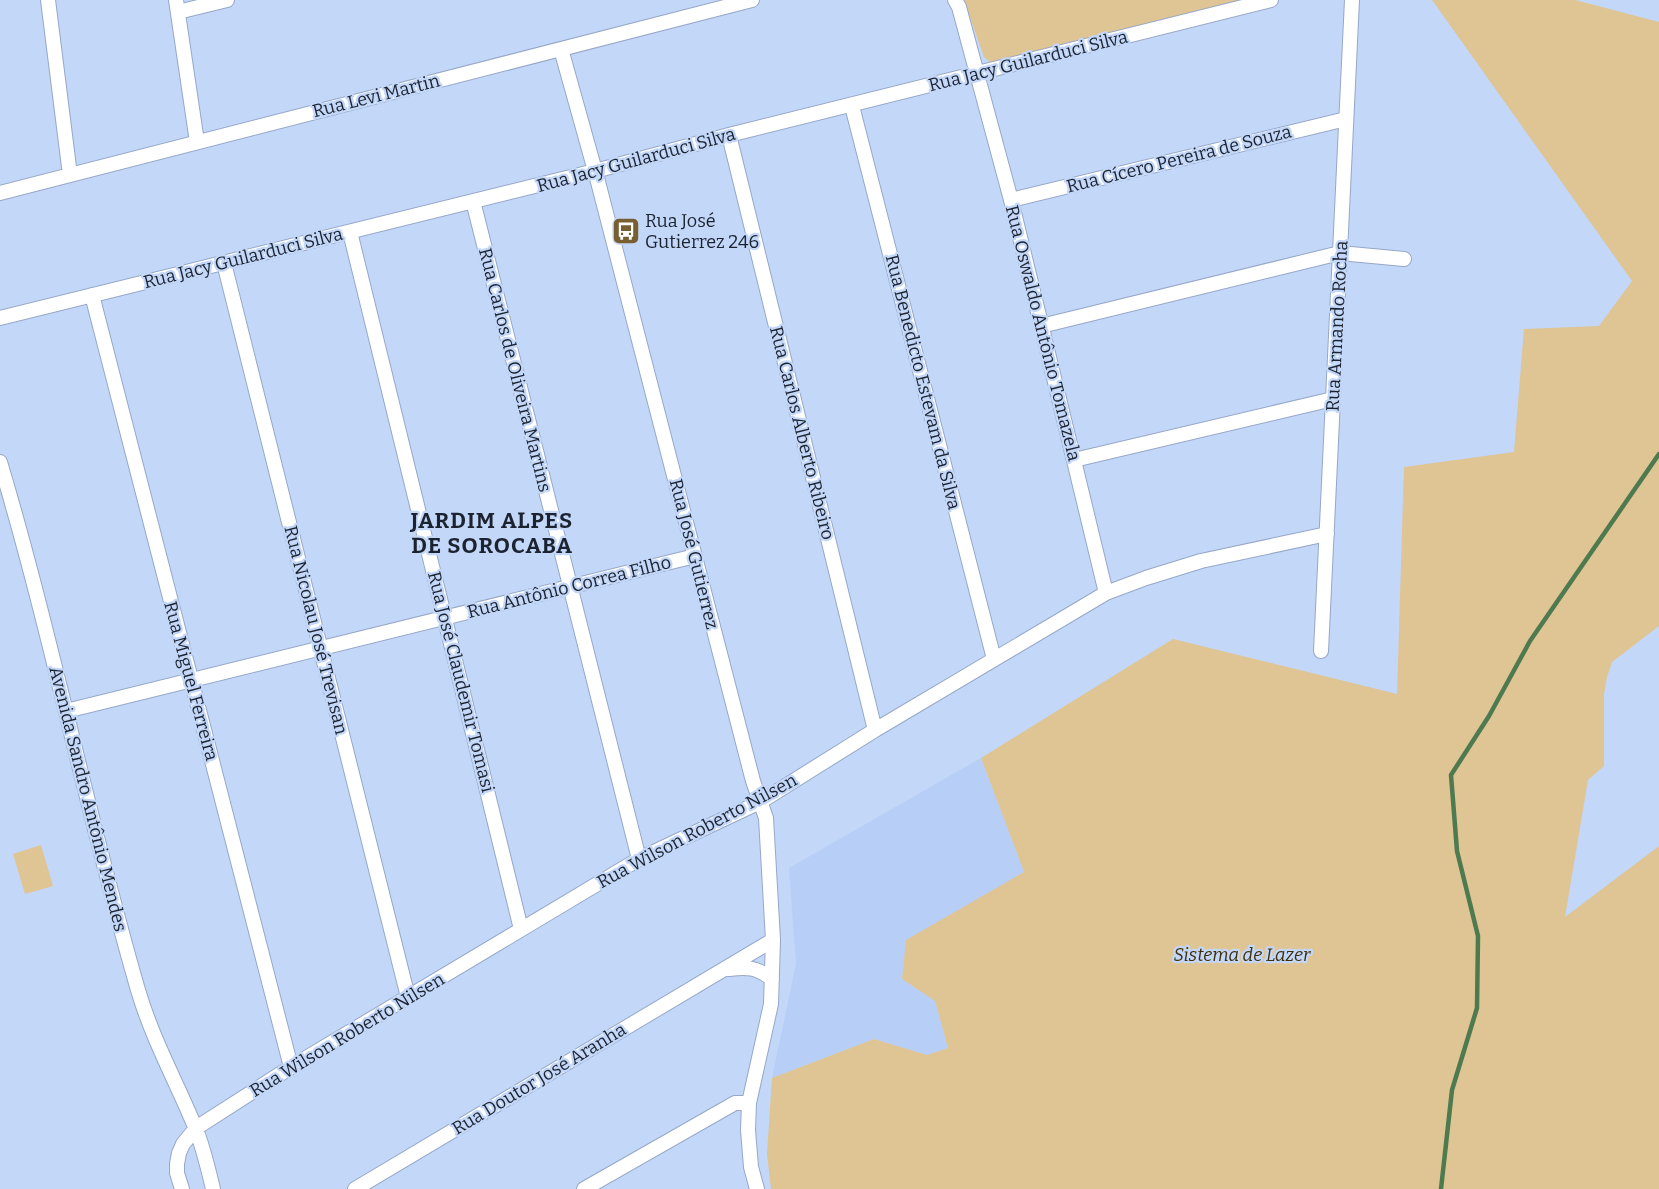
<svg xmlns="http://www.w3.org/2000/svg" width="1659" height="1189" viewBox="0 0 1659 1189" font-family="Bitter,serif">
<rect width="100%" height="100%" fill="#c3d7f8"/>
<path fill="#b7cef6" d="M 981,758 L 1024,872 L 906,941 L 902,979 L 935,1001 L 948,1048 L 927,1055 L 874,1039 L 772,1078 L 796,964 L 789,868 Z"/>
<path fill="#dfc494" d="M 964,0 L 1260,0 L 990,62 L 984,57 Z
M 1432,0 L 1575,0 L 1659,22 L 1659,626 L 1612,662 L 1607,677 L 1604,694 L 1604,766 L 1588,780 L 1565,917 L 1659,846 L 1659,1189 L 771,1189 L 767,1154 L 772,1078 L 874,1039 L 927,1055 L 948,1048 L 935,1001 L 902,979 L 906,940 L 1024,872 L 981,758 L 1173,639 L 1397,694 L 1404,467 L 1514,452 L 1524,329 L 1599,326 L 1632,281 Z
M 41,845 L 53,886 L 25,894 L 13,854 Z"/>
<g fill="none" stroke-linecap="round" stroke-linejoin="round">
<path stroke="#4e7a50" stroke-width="4.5" d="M 1441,1189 L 1452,1090 L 1477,1008 L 1478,936 L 1457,851 L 1451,775 L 1489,716 L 1530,641 L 1659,454"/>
<g stroke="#96a8c8" stroke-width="16">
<path id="street" d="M 48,0 L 70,175
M 176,0 L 197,142
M 955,0 L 959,7 L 1011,200 L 1106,593
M 178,12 L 227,0
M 561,49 L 597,178 L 753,781 L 766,818 L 773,940 L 771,1004 L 749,1103 L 748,1130 L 751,1167 L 757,1189
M 852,106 L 994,659
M 729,135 L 875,730
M 0,193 L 752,0
M 1011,200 L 1346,119
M 473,201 L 639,859
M 350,232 L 521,929
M 224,263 L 408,997
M 92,295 L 291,1067
M 0,318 L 595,171 L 729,135 L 1271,0
M 1041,326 L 1340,253 L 1404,259
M 1074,460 L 1333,399
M 0,462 C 52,636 87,815 138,990 C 152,1038 176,1081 195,1127 C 203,1146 208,1168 213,1189
M 1321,651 L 1352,0
M 66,711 L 695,556
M 729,969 C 748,967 756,967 772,979
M 182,1189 L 177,1173 L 177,1164 L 179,1153 L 183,1144 L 196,1128 L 291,1067 L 639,859 L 760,802 L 875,730 L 1106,593 L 1146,578 L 1201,561 L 1327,534
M 355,1189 L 773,940
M 584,1189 L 735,1103 L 749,1103"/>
</g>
<use href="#street" stroke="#fff" stroke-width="14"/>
</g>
<defs>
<g id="bus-square" transform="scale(1.4375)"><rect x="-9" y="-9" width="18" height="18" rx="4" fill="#785f30" stroke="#c3d7f8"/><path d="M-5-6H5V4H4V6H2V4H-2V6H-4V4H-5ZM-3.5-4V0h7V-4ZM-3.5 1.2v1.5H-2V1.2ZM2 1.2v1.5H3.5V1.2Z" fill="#fff"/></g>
</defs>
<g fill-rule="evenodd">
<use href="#bus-square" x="626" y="231"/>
</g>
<g text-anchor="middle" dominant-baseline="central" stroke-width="4.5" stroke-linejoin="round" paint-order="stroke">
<g font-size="18" fill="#1c2330" stroke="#c3d7f8">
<text transform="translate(1028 61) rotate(-14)">Rua Jacy Guilarduci Silva</text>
<text transform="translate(376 96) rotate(-14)">Rua Levi Martin</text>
<text transform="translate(1179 159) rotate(-14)">Rua Cícero Pereira de Souza</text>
<text transform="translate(636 160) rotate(-15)">Rua Jacy Guilarduci Silva</text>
<text transform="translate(243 258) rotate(-14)">Rua Jacy Guilarduci Silva</text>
<text transform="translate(1337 326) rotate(-87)">Rua Armando Rocha</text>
<text transform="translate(1043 333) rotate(76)">Rua Oswaldo Antônio Tomazela</text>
<text transform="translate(515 370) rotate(76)">Rua Carlos de Oliveira Martins</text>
<text transform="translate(923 382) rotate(76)">Rua Benedicto Estevam da Silva</text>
<text transform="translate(802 433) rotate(76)">Rua Carlos Alberto Ribeiro</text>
<text transform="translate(694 554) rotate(76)">Rua José Gutierrez</text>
<text transform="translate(569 587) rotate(-14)">Rua Antônio Correa Filho</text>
<text transform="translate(316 630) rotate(76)">Rua Nicolau José Trevisan</text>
<text transform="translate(191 681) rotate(75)">Rua Miguel Ferreira</text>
<text transform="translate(461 682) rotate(76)">Rua José Claudemir Tomasi</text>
<text transform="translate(88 799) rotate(76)">Avenida Sandro Antônio Mendes</text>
<text transform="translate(697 831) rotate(-28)">Rua Wilson Roberto Nilsen</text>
<text transform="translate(347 1035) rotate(-31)">Rua Wilson Roberto Nilsen</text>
<text transform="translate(539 1079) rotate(-31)">Rua Doutor José Aranha</text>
</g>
<g font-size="18" fill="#1c2330" stroke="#c3d7f8" text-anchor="start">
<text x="645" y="221">Rua José<tspan x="645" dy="21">Gutierrez 246</tspan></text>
</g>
<g font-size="18" font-style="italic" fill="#3f2d07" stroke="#c3d7f8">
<text x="1242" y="955">Sistema de Lazer</text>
</g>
<g font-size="22" font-weight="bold" letter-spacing="1" fill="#1c2330" stroke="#c3d7f8">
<text x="492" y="520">JARDIM ALPES<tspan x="492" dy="25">DE SOROCABA</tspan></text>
</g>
</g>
</svg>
